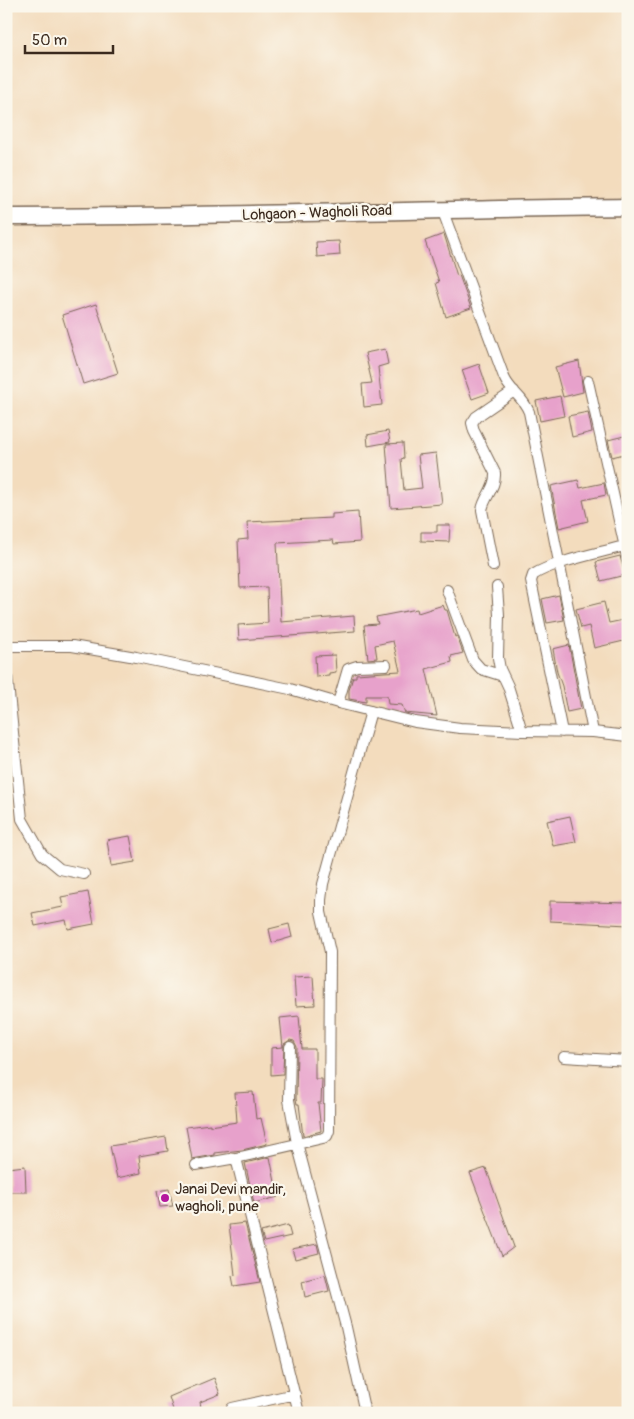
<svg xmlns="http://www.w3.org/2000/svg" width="634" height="1419" viewBox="0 0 634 1419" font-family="Pangolin,sans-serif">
<rect width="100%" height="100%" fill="#fbf7ec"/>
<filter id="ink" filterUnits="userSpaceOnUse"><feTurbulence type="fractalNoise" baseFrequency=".02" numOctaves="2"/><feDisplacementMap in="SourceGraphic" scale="10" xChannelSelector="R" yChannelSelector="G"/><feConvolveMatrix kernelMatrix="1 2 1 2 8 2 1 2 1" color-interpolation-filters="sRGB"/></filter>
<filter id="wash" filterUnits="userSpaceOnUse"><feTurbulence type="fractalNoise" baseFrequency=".0096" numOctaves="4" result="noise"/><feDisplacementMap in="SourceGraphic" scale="20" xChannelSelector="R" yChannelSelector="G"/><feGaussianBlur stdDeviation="1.12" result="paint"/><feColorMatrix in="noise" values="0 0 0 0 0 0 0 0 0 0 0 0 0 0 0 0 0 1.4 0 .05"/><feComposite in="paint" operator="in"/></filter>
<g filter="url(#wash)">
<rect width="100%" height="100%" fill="#f3dcbd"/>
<g id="blocks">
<path fill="#e7a1cb" d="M 444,234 L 457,276 L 459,275 L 471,308 L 446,317 L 436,283 L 439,282 L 425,241 Z
M 339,241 L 340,255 L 317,257 L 316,242 Z
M 96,304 L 118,373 L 83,384 L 62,315 Z
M 385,349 L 388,364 L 378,367 L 382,405 L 364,407 L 362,384 L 372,383 L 365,353 Z
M 579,361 L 583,392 L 563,397 L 555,367 Z
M 479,364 L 489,393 L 472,399 L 462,370 Z
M 560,396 L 564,416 L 540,421 L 536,401 Z
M 588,412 L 592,432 L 572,437 L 568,416 Z
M 388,431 L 390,442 L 368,446 L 367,435 Z
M 628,435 L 628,453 L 612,457 L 608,440 Z
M 403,443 L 404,458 L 401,459 L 404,490 L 422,488 L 418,455 L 436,453 L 442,504 L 391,508 L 386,444 Z
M 578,480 L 580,488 L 604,483 L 606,495 L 583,500 L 588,521 L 559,528 L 551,486 Z
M 358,512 L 360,542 L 334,544 L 333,540 L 277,543 L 281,622 L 354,616 L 355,631 L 239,640 L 238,625 L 268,623 L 267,587 L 240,588 L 238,540 L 248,539 L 247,522 L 332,518 L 332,514 Z
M 437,525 L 450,525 L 449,542 L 421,541 L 421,532 L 437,532 Z
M 620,556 L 625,575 L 601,581 L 596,562 Z
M 559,595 L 564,620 L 547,623 L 542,599 Z
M 604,602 L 609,623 L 628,619 L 628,640 L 594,648 L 589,626 L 581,628 L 576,609 Z
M 443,605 L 445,610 L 447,610 L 455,637 L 457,636 L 463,653 L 451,656 L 452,662 L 426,669 L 437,716 L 405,713 L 402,705 L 388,704 L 387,696 L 366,696 L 366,702 L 349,699 L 349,690 L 353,677 L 356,677 L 356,674 L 400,671 L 393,641 L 375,645 L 377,658 L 368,659 L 364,625 L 378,624 L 376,617 L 417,609 L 418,613 Z
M 569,645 L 581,709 L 567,712 L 562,686 L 557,672 L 553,649 Z
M 335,655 L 336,672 L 329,673 L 329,676 L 316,677 L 315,656 Z
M 570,816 L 576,842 L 553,846 L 547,821 Z
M 130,836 L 135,862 L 111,866 L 107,840 Z
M 88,892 L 94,924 L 68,929 L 66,920 L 35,926 L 32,913 L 63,907 L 61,897 Z
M 550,901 L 628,903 L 628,925 L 550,921 Z
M 289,924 L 292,937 L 272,943 L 269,929 Z
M 313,976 L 315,1005 L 296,1006 L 294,977 Z
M 299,1016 L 302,1049 L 315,1049 L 315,1079 L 322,1079 L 321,1103 L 318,1103 L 321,1131 L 303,1136 L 299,1104 L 297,1104 L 296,1099 L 297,1047 L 294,1041 L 290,1040 L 284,1044 L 283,1074 L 271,1075 L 271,1048 L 283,1047 L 280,1018 Z
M 253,1092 L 256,1119 L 261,1118 L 267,1144 L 242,1150 L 215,1153 L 215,1155 L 192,1159 L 186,1127 L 210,1124 L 210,1126 L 237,1122 L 235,1093 Z
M 166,1137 L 168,1151 L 139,1156 L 141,1173 L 117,1178 L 110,1146 Z
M 270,1157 L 278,1197 L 254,1203 L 245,1163 Z
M 25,1166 L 26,1192 L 9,1192 L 8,1168 Z
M 486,1168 L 514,1247 L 502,1256 L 470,1173 Z
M 169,1189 L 173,1206 L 160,1207 L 157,1191 Z
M 245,1223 L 260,1282 L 234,1286 L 232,1276 L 235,1275 L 229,1225 Z
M 288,1225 L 291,1236 L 264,1242 L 261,1232 Z
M 317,1244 L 319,1253 L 295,1259 L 292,1249 Z
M 325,1275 L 329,1291 L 305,1297 L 302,1281 Z
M 214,1378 L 220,1394 L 200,1402 L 202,1413 L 174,1413 L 169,1397 Z"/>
</g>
</g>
<g filter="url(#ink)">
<use href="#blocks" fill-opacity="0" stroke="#7b6856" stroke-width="1"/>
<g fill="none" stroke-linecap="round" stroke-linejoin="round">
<g stroke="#7b6856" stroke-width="12">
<path id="minor" d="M 588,381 L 628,561
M 493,566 L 482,510 C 484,497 496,488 495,473 L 474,431 L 472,423 L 476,417 L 514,391
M 497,587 L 499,615 L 498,658 L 500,669 L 508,686 L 522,731
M 447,590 L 473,660 L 481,669 L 503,676
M 6,646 L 72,646 L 136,657 L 290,689 L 338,703 L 415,722 L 460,728 L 522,731 L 593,732 L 529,412 C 522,395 510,392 504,377 L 442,209
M 6,665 L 22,819 L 42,854 L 60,869 L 84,874
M 338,703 L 348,669 L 357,666 L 386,665
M 562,732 L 531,581 L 533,575 C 552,562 600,553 624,546
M 593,732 L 628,736
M 290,1047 L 289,1100 L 297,1143 L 346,1327 L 365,1413
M 564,1057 L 628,1061
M 196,1165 L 236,1158
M 233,1413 L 232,1408 L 295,1394
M 299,1413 L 236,1158 L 323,1138 L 327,1136 L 329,1131 L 330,952 L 321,912 L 321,900 L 323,884 L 371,711"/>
</g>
<g stroke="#7b6856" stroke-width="19">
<path id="primary" d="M 6,217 C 214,217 421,209 628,207"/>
</g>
<use href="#minor" stroke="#fff" stroke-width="10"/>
<use href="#primary" stroke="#fff" stroke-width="16"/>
</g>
</g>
<circle fill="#b5179e" stroke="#fbf7ec" stroke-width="2" cx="165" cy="1198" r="5"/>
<g text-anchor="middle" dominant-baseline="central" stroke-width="4.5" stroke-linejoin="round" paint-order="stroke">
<g font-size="15" fill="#3b2a1e" stroke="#fbf7ec">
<text transform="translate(317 213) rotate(-2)">Lohgaon - Wagholi Road</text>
</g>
<g font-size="15" fill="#3b2a1e" stroke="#fbf7ec" text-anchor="start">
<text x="175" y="1189">Janai Devi mandir,<tspan x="175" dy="17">wagholi, pune</tspan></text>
</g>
</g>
<rect width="634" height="1419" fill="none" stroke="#fbf7ec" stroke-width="25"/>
<path d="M25 45v8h88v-8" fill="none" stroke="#3b2a1e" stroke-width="2.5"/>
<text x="32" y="45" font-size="15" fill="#3b2a1e" stroke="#fbf7ec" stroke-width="4" paint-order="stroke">50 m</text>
</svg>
